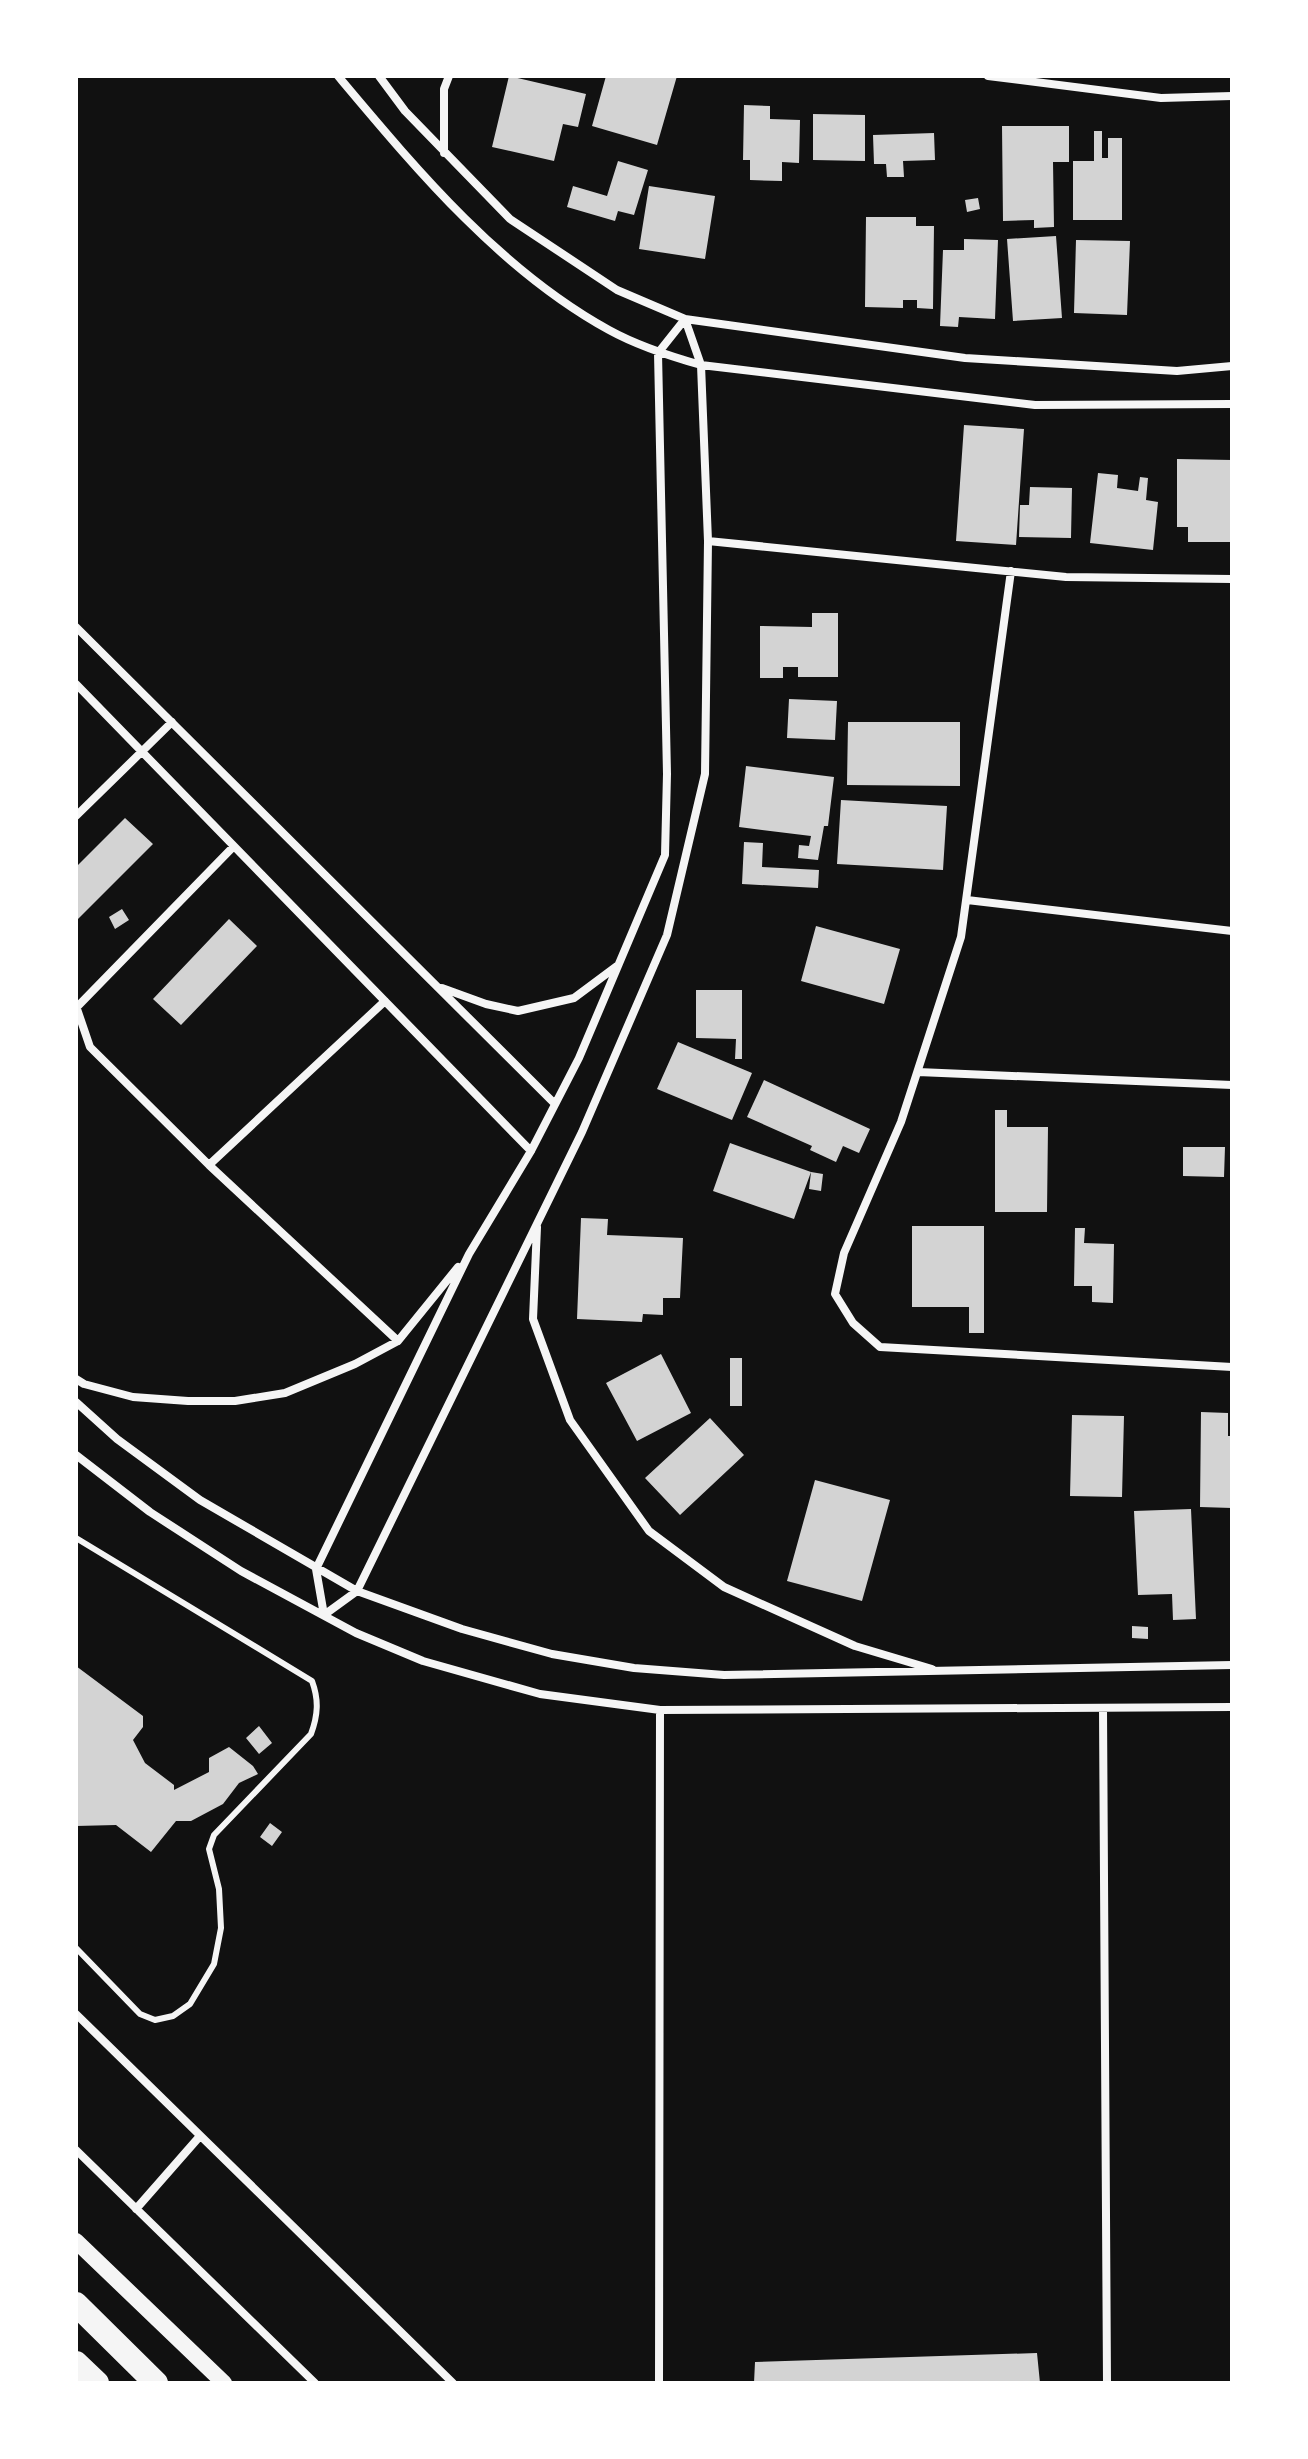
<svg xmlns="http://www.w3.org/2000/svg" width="1308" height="2459" viewBox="0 0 1308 2459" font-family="Rubik,sans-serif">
<rect width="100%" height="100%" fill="#111"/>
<path fill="#d3d3d3" d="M 509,76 L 586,94 L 578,127 L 563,124 L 554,161 L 492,147 Z
M 606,76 L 677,76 L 657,145 L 592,126 Z
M 744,105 L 770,106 L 770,119 L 800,120 L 799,163 L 782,162 L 782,181 L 750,180 L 750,160 L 743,160 Z
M 813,114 L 865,115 L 865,161 L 813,160 Z
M 1002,126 L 1069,126 L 1069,162 L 1053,162 L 1054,227 L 1034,228 L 1034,220 L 1003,221 Z
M 1094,131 L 1102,131 L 1102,158 L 1108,158 L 1108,138 L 1122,138 L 1122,220 L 1073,220 L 1073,161 L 1094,161 Z
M 934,133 L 935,160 L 903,161 L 904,177 L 887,177 L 886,164 L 874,164 L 873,135 Z
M 618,161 L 648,170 L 634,215 L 618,211 L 615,221 L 567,207 L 573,186 L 607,196 Z
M 649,186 L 715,196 L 705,259 L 639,249 Z
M 978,198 L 980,209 L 967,212 L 965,200 Z
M 866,217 L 916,217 L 916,226 L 934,226 L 933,309 L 917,308 L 917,300 L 903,300 L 903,308 L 865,307 Z
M 1056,236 L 1062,318 L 1013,321 L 1007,239 Z
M 964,239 L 998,240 L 995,319 L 959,317 L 958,327 L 940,326 L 943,250 L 964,250 Z
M 1076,240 L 1130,241 L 1127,315 L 1074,313 Z
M 964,425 L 1024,429 L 1016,545 L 956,541 Z
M 1177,459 L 1232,460 L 1232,542 L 1188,542 L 1188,527 L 1177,527 Z
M 1098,473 L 1118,475 L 1117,488 L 1138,491 L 1140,477 L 1148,478 L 1146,500 L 1158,502 L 1153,550 L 1090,543 Z
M 1030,487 L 1072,488 L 1071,538 L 1019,537 L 1020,505 L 1029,505 Z
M 812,613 L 838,613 L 838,677 L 798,677 L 798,667 L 783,667 L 783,678 L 760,678 L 760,626 L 812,627 Z
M 789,699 L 837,701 L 835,740 L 787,738 Z
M 848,722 L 960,722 L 960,786 L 847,785 Z
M 746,766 L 834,777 L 828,826 L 824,826 L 818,860 L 798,858 L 799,845 L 809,846 L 811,836 L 739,827 Z
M 841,800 L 947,806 L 943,870 L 837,864 Z
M 125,818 L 153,844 L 76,921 L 76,867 Z
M 744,842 L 763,843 L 762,867 L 819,870 L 818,888 L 742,884 Z
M 122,909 L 129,920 L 115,929 L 109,917 Z
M 229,919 L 257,946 L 181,1025 L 153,999 Z
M 816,926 L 900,949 L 884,1004 L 801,981 Z
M 696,990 L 742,990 L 742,1059 L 735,1059 L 736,1039 L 696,1038 Z
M 678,1042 L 752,1073 L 732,1120 L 657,1089 Z
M 764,1080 L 870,1129 L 859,1153 L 843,1146 L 836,1162 L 810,1150 L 812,1146 L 747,1117 Z
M 995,1110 L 1007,1110 L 1007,1127 L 1048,1127 L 1047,1212 L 995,1212 Z
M 730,1143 L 811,1172 L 794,1219 L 713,1191 Z
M 1183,1147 L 1225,1147 L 1224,1177 L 1183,1176 Z
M 811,1172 L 823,1174 L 821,1191 L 809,1189 Z
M 581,1218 L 608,1219 L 607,1235 L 683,1238 L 680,1298 L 663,1298 L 663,1315 L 643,1314 L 642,1322 L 577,1319 Z
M 912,1226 L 984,1226 L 984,1333 L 969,1333 L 969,1307 L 912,1307 Z
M 1075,1228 L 1085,1228 L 1084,1243 L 1114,1244 L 1113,1303 L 1092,1302 L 1092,1286 L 1074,1286 Z
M 661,1354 L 691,1413 L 637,1441 L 606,1383 Z
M 730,1358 L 742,1358 L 742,1406 L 730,1406 Z
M 1201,1412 L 1228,1413 L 1228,1436 L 1232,1436 L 1232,1508 L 1200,1507 Z
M 1072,1415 L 1124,1416 L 1122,1497 L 1070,1496 Z
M 710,1418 L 744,1455 L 680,1515 L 645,1478 Z
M 815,1480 L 890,1500 L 862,1601 L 787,1581 Z
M 1191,1509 L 1196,1619 L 1173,1620 L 1172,1594 L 1138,1595 L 1134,1511 Z
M 1132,1626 L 1148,1627 L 1148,1639 L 1132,1638 Z
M 76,1666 L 143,1716 L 143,1727 L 133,1740 L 145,1763 L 174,1785 L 174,1790 L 209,1772 L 209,1758 L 229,1747 L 253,1766 L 258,1774 L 239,1783 L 223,1804 L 191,1821 L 176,1821 L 151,1852 L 116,1825 L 76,1826 Z
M 259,1726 L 272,1743 L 259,1754 L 246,1738 Z
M 270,1823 L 282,1832 L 272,1846 L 260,1837 Z
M 1037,2353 L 1040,2383 L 754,2383 L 755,2362 Z"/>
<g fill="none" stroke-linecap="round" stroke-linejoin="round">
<path stroke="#f5f5f5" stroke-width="6" d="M 76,1538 L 312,1681 C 319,1700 318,1715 311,1734 L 214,1835 L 209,1849 L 219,1889 L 221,1928 L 214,1964 L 190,2004 L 173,2016 L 155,2020 L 140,2014 L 76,1948"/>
<path stroke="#f5f5f5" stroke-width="8" d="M 338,76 C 417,170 500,270 609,330 C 638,346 669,356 701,365 L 1035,405 L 1232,404
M 379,76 L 405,111 L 510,219 L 617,290 L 685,319 L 965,358 L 1177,371 L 1232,366
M 988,76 L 1161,98 L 1232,96
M 444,153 L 444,89 L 449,76
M 685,319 L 701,365 L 708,541 L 705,774 L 667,935 L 582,1132 L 357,1591 L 324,1615 L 316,1569 L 469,1254 L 531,1151 L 579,1058 L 665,855 L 667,774 L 658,353 Z
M 708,541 L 1066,577 L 1232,579
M 1011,571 L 961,937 L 901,1122 L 844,1253 L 835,1294 L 853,1323 L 880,1347 L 1232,1367
M 76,627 L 555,1104
M 76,684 L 531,1151
M 76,816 L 172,722
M 967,900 L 1232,931
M 442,988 L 486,1004 L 518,1011 L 574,998 L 617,966
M 76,1006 L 90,1047 L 209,1165 L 398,1341
M 77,1007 L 234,846
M 918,1072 L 1232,1085
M 209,1165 L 385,1001
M 537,1227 L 533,1319 L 570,1420 L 649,1531 L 724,1587 L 855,1646 L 932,1669
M 76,1379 L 84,1384 L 133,1397 L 188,1401 L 235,1401 L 285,1393 L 355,1364 L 398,1341 L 458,1267
M 76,1402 L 117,1439 L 200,1500 L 357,1591 L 462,1629 L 552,1654 L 634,1668 L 724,1675 L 1232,1665
M 76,1455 L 150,1512 L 241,1571 L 356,1633 L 423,1661 L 540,1694 L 660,1710 L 1232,1707
M 1103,1709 L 1107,2383
M 76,2014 L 453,2383
M 76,2150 L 315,2383
M 136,2209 L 200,2136
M 659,2383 L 660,1710"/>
<path stroke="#f5f5f5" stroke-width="16" d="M 76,2241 L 224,2383"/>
<path stroke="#f5f5f5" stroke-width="24" d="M 76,2304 L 156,2383
M 76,2363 L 97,2383"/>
</g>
<rect width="1308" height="2459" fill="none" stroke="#ffffff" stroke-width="156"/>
</svg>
